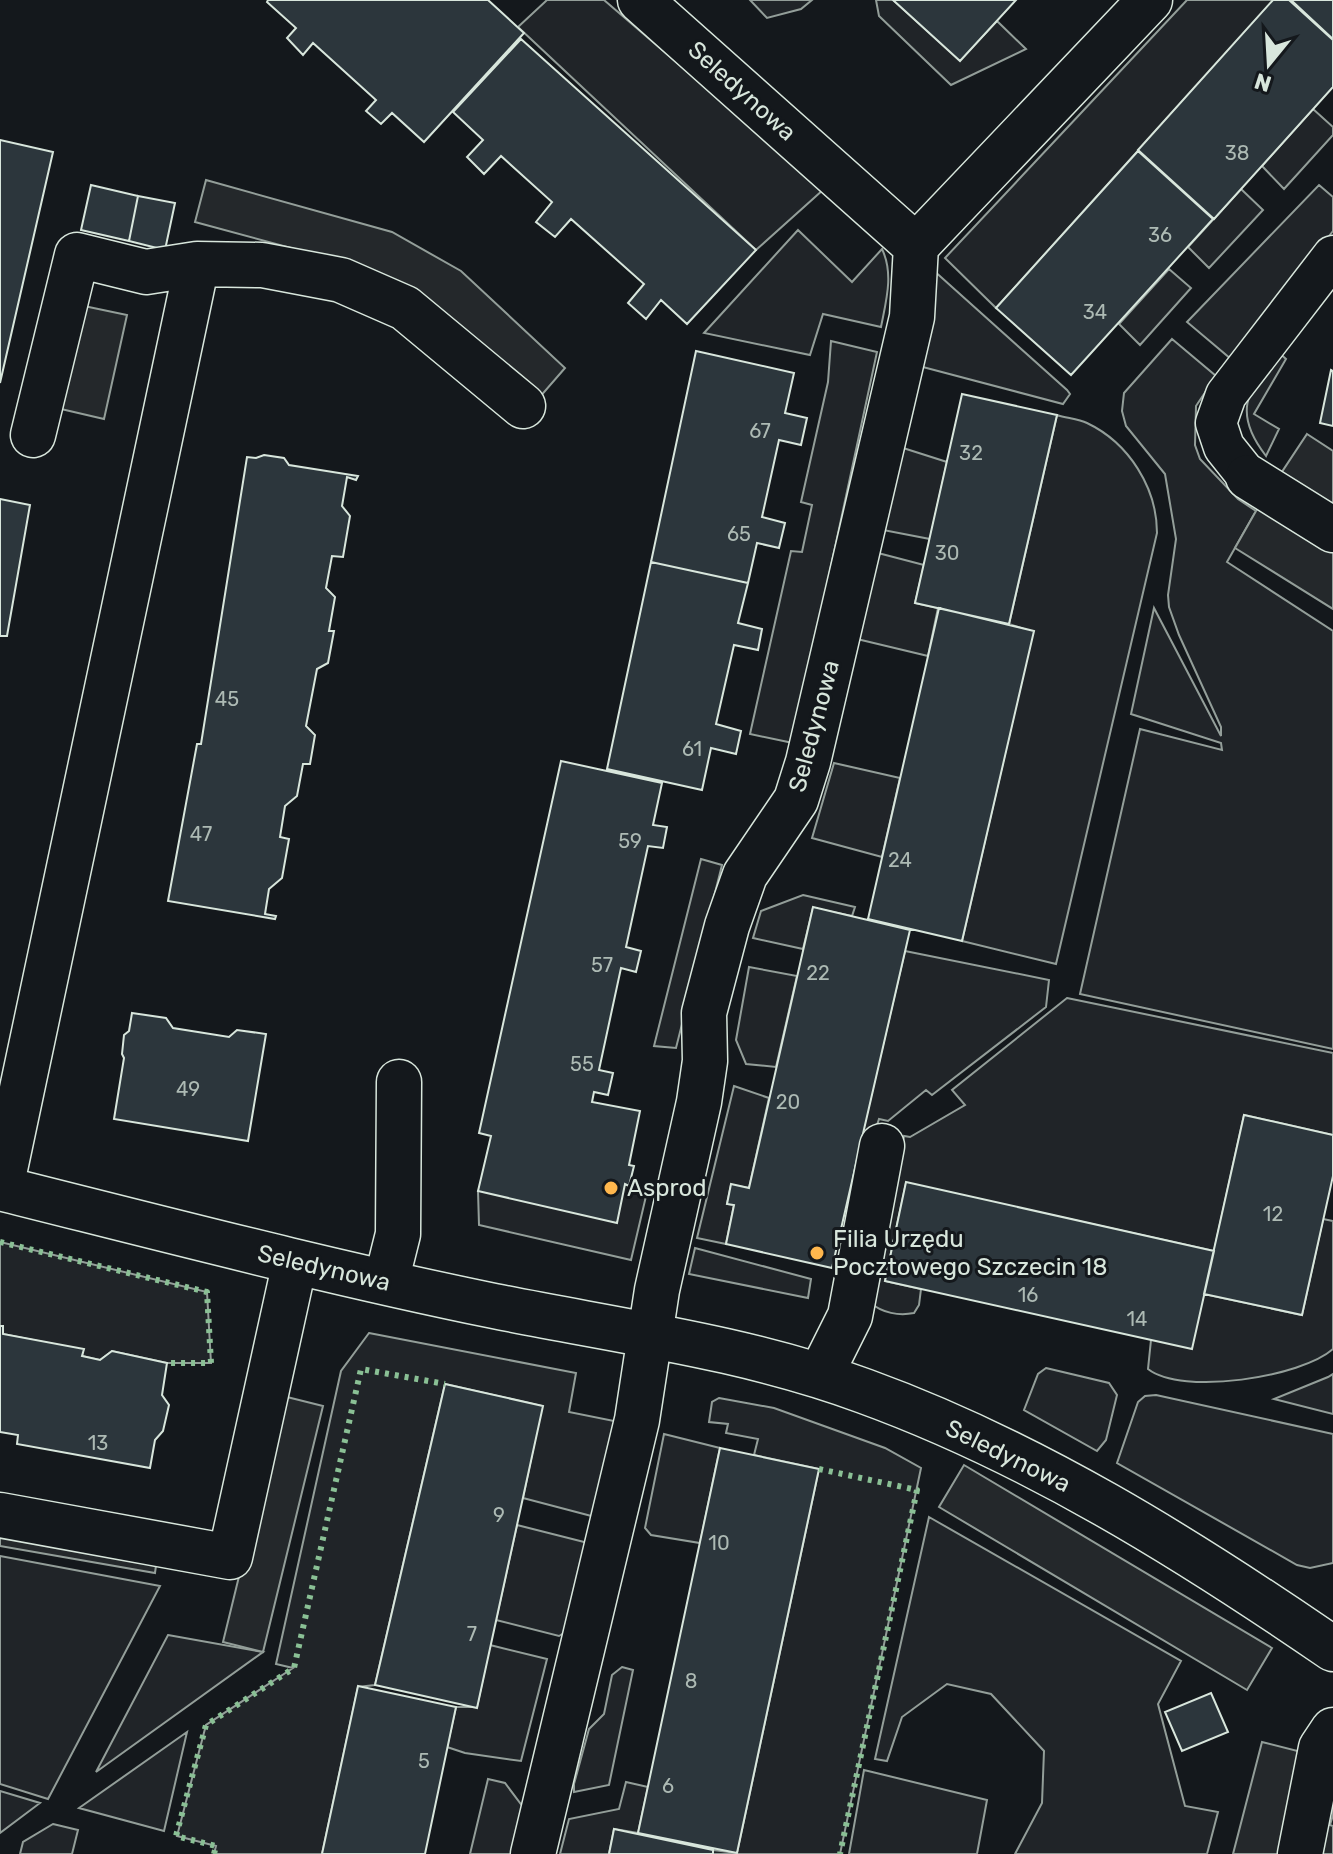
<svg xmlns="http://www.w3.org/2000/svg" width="1333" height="1854" viewBox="0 0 1333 1854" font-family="Rubik,sans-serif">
<rect width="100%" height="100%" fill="#14181c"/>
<path fill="#202428" stroke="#939e99" stroke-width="2" d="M 547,0 L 604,0 L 824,189 L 756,250 L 518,27 Z
M 750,0 L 812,0 L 801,9 L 767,18 Z
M 876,0 L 893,0 L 960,60 L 997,21 L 1026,49 L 951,85 L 879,16 Z
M 1187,0 L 1274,0 L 996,308 L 945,258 Z
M 1313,109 L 1333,127 L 1333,135 L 1284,189 L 1262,166 Z
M 1319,185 L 1333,197 L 1333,231 L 1231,359 L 1187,322 Z
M 1241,189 L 1263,210 L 1209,268 L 1188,247 Z
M 798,230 L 852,282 L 882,249 C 894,274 886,301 881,327 L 823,314 L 810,355 L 704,333 Z
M 932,269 L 1067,390 L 1070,394 L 1063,404 L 919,366 Z
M 1169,269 L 1191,288 L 1140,345 L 1119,324 Z
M 1172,339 L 1216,376 L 1196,406 L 1195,445 L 1200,459 L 1238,499 L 1256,511 L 1227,562 L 1333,631 L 1333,1049 L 1080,994 L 1140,729 L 1222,750 L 1221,743 L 1131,714 L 1154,608 L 1221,736 L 1221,727 L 1179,635 L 1169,607 L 1168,595 L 1176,539 L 1165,474 L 1126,426 L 1122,411 L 1124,393 Z
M 831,341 L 877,352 L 793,743 L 750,734 L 791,551 L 802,552 L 812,505 L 801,502 L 828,382 Z
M 1277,351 L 1286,359 L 1254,414 L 1279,429 L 1266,456 C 1231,411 1249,390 1277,351 Z
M 1057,415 C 1066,418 1078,419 1087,423 C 1129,443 1157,488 1157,533 L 1056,964 L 962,941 L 1033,632 L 1009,624 Z
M 900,447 L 947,462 L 930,539 L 883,530 Z
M 878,553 L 924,565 L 915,603 L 938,608 L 928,656 L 857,639 Z
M 834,763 L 900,778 L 882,857 L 812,838 Z
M 701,859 L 722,865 L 676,1048 L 654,1046 Z
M 803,895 L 855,907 L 852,916 L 813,908 L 803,949 L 753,938 L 761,911 Z
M 905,951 L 1049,980 L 1046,1007 L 932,1095 L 926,1090 L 888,1121 L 879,1119 L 873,1138 L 862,1135 Z
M 749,967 L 797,976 L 776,1067 L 746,1064 L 736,1040 Z
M 1067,998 L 1333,1053 L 1333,1135 L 1244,1115 L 1214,1251 L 906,1183 L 885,1281 L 921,1289 L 919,1305 L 914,1313 C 899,1316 882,1313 871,1303 L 904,1136 L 910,1137 L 965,1105 L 952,1090 Z
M 734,1086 L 769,1098 L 749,1188 L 731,1185 L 727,1204 L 734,1205 L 726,1244 L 697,1238 Z
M 625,1184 L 647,1192 L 631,1260 L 479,1225 L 478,1191 Z
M 1323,1219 L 1333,1221 L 1333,1349 C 1302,1377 1182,1396 1148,1369 L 1151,1340 L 1204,1294 L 1302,1315 Z
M 0,1242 L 207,1292 L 211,1363 L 167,1363 L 112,1351 L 100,1360 L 82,1356 L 83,1350 L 3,1334 L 3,1327 L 0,1326 Z
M 695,1248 L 811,1279 L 808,1298 L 689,1274 Z
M 369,1333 L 576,1373 L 569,1412 L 624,1423 L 599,1518 L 523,1498 L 542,1406 L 445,1384 L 375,1685 L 358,1687 L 322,1854 L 214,1854 L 216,1846 L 177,1836 L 206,1725 L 293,1668 L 276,1664 L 341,1371 Z
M 1046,1368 L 1109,1383 L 1117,1395 L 1106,1440 L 1097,1451 L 1024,1410 L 1038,1374 Z
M 1333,1374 L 1333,1414 L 1274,1399 L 1328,1377 Z
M 1156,1395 L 1333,1434 L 1333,1563 L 1310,1568 L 1297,1565 L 1117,1463 L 1138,1402 L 1145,1396 Z
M 719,1398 L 774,1408 L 885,1448 L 921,1468 L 840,1854 L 713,1854 L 713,1850 L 737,1853 L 819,1469 L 754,1455 L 758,1439 L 726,1433 L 728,1424 L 709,1422 L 712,1402 Z
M 664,1434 L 720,1448 L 700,1543 L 651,1535 L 645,1528 Z
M 929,1517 L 1181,1661 L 1158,1704 L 1185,1806 L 1218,1812 L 1207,1854 L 1015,1854 L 1042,1803 L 1044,1751 L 991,1694 L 947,1684 L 902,1717 L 887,1761 L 875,1759 Z
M 517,1525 L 592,1544 L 574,1627 L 559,1636 L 496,1620 Z
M 0,1556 L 160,1586 L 48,1799 L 0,1784 Z
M 168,1635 L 263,1652 L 96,1772 Z
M 490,1645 L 547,1659 L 521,1761 L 465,1753 L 447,1747 L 456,1707 L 477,1707 Z
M 622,1667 L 633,1670 L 609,1785 L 574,1792 L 574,1784 L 589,1729 L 604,1714 L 612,1675 Z
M 187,1732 L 164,1831 L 79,1808 Z
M 864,1770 L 987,1800 L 977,1854 L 849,1854 Z
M 488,1779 L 505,1783 L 523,1807 L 513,1854 L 470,1854 Z
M 626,1782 L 648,1787 L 638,1833 L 614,1829 L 609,1854 L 560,1854 L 569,1819 L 619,1809 Z
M 0,1791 L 40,1803 L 0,1833 Z
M 53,1824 L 78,1830 L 72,1854 L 20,1854 L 23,1842 Z"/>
<path fill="#24282b" stroke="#939e99" stroke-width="2" d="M 206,180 L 392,232 L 461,271 L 565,368 L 539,398 L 313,254 L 195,222 Z
M 84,306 L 127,315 L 104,419 L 61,409 Z
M 1307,434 L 1333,451 L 1333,609 L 1235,548 L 1256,511 Z
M 283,1396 L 323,1406 L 263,1652 L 223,1642 Z
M 964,1465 L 1272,1648 L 1247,1690 L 939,1507 Z
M 0,1529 L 157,1558 L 155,1573 L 0,1546 Z
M 1262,1742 L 1333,1760 L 1333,1815 L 1330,1825 L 1333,1826 L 1333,1854 L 1233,1854 Z"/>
<path fill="#2c363c" stroke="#d8e6dc" stroke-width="2" d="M 268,0 L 488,0 L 524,33 L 424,142 L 392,113 L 381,124 L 366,111 L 376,100 L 313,43 L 303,55 L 287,38 L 296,28 L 267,2 Z
M 893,0 L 1016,0 L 960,61 Z
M 1273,0 L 1289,0 L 1333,40 L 1333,87 L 1214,219 L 1138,150 Z
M 1291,0 L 1333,0 L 1333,39 Z
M 521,39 L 756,250 L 687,324 L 661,300 L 646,319 L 628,303 L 644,284 L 571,219 L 555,237 L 536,222 L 552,202 L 501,156 L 484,174 L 467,157 L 483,140 L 453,112 Z
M 0,140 L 53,152 L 0,383 Z
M 1138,151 L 1213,219 L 1071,375 L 996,308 Z
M 91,185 L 138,196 L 129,241 L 81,230 Z
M 138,196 L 175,203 L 165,250 L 129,241 Z
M 696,351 L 794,373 L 785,413 L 807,418 L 801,445 L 779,440 L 762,517 L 785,523 L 779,548 L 757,543 L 748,583 L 651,562 Z
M 1331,370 L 1333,371 L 1333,426 L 1320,423 Z
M 962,394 L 1057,415 L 1009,624 L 915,603 Z
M 264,455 L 284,458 L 289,465 L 358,476 L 356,480 L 347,477 L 342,506 L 350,516 L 343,557 L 332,556 L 326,588 L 335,597 L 329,631 L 334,631 L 328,663 L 317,669 L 306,726 L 315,735 L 310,764 L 303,764 L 297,796 L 285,806 L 280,837 L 289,839 L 282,878 L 269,889 L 265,914 L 276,916 L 275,919 L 168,901 L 197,744 L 201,744 L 247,457 L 256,458 Z
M 0,499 L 30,505 L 7,636 L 0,636 Z
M 651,562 L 748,583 L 738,623 L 762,629 L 758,650 L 734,645 L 716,724 L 741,731 L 736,754 L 711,748 L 702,790 L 607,769 Z
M 939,608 L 1034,631 L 962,941 L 868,919 Z
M 561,761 L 662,783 L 653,825 L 667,827 L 663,848 L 648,846 L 626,947 L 641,951 L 636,972 L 621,968 L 599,1070 L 613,1073 L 608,1095 L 594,1092 L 592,1102 L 640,1111 L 629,1165 L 634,1166 L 629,1186 L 625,1184 L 617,1223 L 478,1191 L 491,1136 L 479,1133 Z
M 813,907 L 910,930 L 832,1268 L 726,1244 L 734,1205 L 727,1204 L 731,1184 L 749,1188 Z
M 132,1013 L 166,1018 L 173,1028 L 229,1037 L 237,1030 L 266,1034 L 248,1141 L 114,1119 L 124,1058 L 122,1054 L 124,1035 L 129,1031 Z
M 1244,1115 L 1333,1135 L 1333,1176 L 1302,1315 L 1204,1294 Z
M 906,1182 L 1214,1251 L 1192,1349 L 885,1281 Z
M 0,1326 L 3,1326 L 3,1334 L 84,1349 L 82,1356 L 100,1360 L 112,1351 L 167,1363 L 162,1395 L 169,1405 L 163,1431 L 155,1440 L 150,1468 L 17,1444 L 18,1435 L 0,1432 Z
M 445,1384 L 543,1406 L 477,1708 L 375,1685 Z
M 720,1448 L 819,1469 L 737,1853 L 638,1833 Z
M 358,1686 L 456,1707 L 425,1854 L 322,1854 Z
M 1211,1693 L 1228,1732 L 1182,1751 L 1165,1712 Z
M 614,1829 L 713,1850 L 713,1854 L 609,1854 Z"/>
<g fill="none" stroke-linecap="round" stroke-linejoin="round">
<g stroke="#d8e6dc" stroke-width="43">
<path id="pedestrian" d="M 1248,477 L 1224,447 L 1216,423 L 1226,395 L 1333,256"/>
</g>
<g stroke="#d8e6dc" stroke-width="47">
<path id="minor" d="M 640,0 L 916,246
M 33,435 L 77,255 L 146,272 L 197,264 L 262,265 L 341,280 L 405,308 L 523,406
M 1248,477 L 1333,530
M 0,1188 C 164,1229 328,1272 494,1306 C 618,1331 745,1347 864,1391 C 1032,1452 1186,1548 1333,1649
M 1,1188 L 197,264
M 386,1282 L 398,1234 L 399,1082
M 820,1376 L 850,1316 L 882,1146
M 0,1515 L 230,1557 L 295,1262
M 533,1854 L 637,1420 L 657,1290 L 699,1102 L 705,1061 L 704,1013 L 727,926 L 745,875 L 796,800 L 808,762 L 912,317 L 916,246 L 1150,0
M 1300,1854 L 1321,1748 L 1333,1730"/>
</g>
<use href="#pedestrian" stroke="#14181c" stroke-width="40"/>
<use href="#minor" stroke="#14181c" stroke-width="44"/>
<path stroke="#8ac095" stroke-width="6" stroke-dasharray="4 6" stroke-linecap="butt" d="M 0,1242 L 207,1292 L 211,1363 L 167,1363
M 819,1469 L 917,1490 L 840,1854
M 214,1854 L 216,1846 L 176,1836 L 206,1725 L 294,1668 L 361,1369 L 445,1384"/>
</g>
<g fill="#ffb74d" stroke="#14181c" stroke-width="3">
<circle cx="611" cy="1188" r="8"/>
<circle cx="817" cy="1253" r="8"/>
</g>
<g text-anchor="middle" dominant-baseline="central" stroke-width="6" stroke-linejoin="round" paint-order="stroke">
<g font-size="20" fill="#adbab4">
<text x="1237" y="153">38</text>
<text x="1160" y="235">36</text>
<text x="1095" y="312">34</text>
<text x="760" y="431">67</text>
<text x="971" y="453">32</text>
<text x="739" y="534">65</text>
<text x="947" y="553">30</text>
<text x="227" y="699">45</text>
<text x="692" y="749">61</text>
<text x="201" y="834">47</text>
<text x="630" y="841">59</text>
<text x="900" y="860">24</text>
<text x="602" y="965">57</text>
<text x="818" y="973">22</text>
<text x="582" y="1064">55</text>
<text x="188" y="1089">49</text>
<text x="788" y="1102">20</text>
<text x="1273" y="1214">12</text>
<text x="1028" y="1295">16</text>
<text x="1137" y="1319">14</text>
<text x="98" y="1443">13</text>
<text x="499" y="1515">9</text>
<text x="719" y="1543">10</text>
<text x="472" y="1634">7</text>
<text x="691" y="1681">8</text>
<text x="424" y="1761">5</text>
<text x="668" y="1786">6</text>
</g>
<g font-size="24" fill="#d8e6dc" stroke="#14181c">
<text transform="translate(742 91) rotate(42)">Seledynowa</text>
<text transform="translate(814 726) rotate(-75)">Seledynowa</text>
<text transform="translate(324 1268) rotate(13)">Seledynowa</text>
<text transform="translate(1008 1456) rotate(26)">Seledynowa</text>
</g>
<g font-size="24" fill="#d8e6dc" stroke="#14181c" text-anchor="start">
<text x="627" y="1188">Asprod</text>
<text x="833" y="1239">Filia Urzędu<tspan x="833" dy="28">Pocztowego Szczecin 18</tspan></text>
</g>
</g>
<g transform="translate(1269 64) rotate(198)" stroke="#14181c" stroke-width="6" paint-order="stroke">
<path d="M0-6L14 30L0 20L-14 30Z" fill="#d8e6dc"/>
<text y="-12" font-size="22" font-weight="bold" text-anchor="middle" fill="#d8e6dc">N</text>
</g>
</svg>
